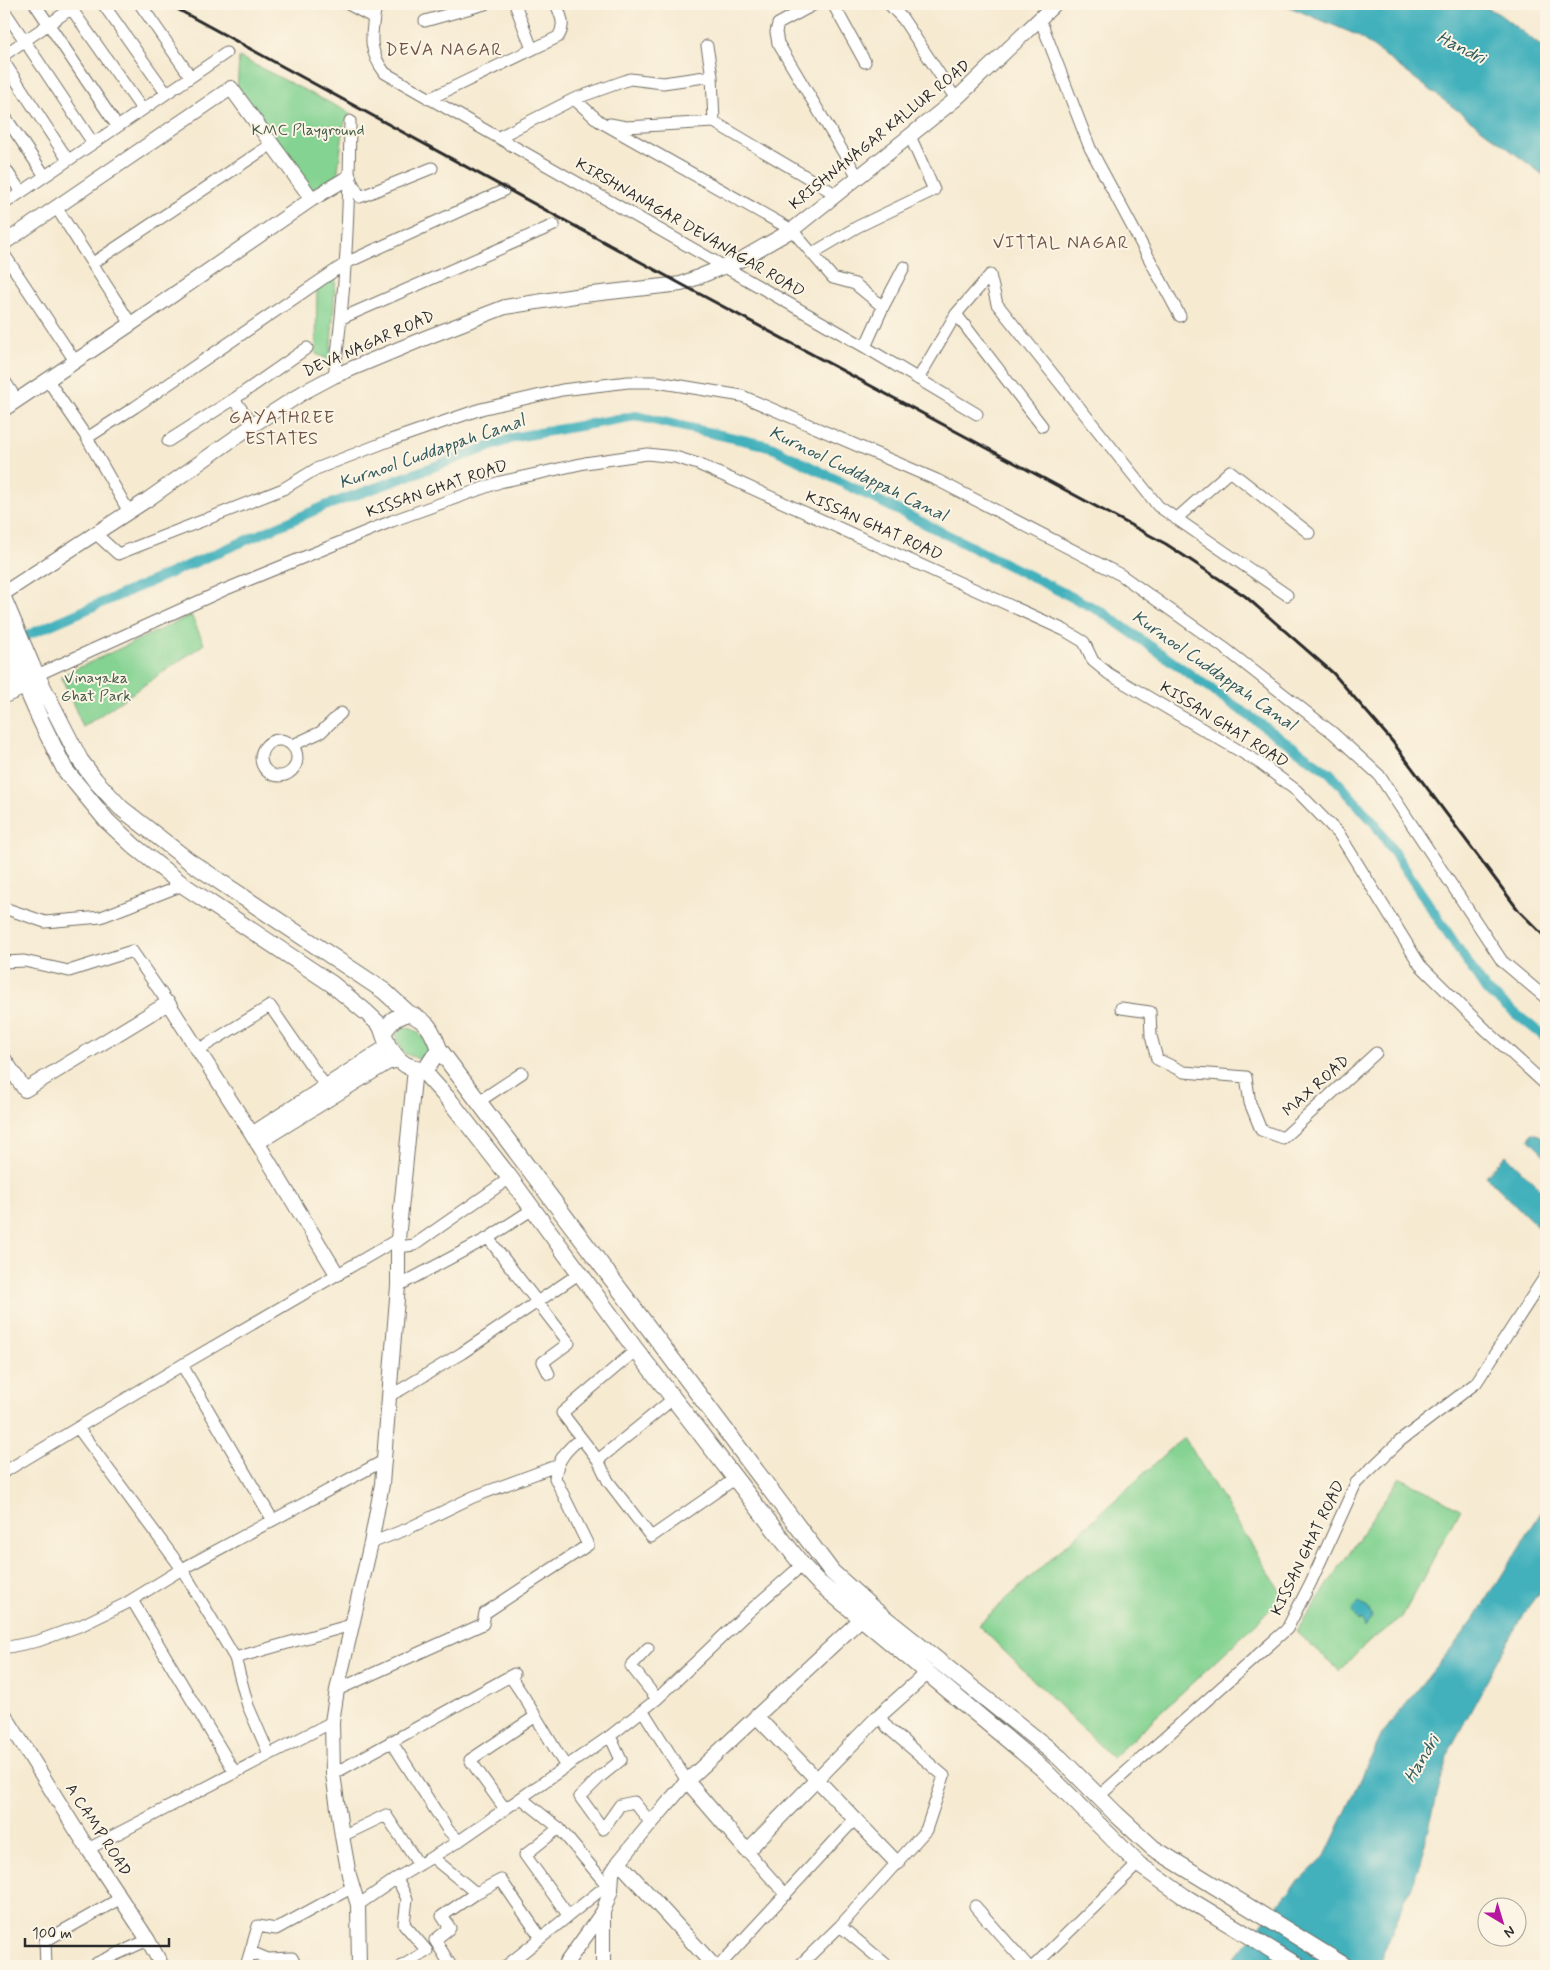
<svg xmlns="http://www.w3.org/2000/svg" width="1550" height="1970" viewBox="0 0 1550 1970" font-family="Mynerve,sans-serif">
<rect width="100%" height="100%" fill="#fcf5e5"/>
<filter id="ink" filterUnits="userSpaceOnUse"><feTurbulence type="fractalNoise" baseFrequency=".02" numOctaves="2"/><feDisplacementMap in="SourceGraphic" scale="10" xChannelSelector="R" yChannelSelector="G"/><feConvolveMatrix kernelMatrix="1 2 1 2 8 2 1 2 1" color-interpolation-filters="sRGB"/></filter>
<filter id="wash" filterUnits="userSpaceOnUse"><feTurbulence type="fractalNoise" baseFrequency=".0096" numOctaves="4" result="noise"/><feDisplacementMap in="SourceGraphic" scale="20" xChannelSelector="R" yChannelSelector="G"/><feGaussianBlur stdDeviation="1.12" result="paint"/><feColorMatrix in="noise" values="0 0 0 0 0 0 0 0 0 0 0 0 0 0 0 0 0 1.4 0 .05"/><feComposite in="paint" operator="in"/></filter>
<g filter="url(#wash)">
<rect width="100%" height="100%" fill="#f6ead1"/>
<path fill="#85d393" stroke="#587f5f" d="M 239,57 L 350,113 L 344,125 L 337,178 L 310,193 L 237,93 Z
M 336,272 L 330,360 L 316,354 L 317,285 Z
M 191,615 L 204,644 L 83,727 L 61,676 Z
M 402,1027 C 418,1028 423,1036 428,1050 L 425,1056 L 419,1059 L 403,1053 L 395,1036 Z
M 1184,1437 L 1284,1597 L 1112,1758 L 978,1625 Z
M 1400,1477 L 1460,1509 L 1402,1617 L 1362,1648 L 1340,1671 L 1296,1632 Z"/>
<path fill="#42b1bc" stroke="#366e74" d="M 1282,4 L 1479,4 L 1499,14 L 1546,50 L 1546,177 L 1357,35 Z
M 1532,1133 L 1539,1135 L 1543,1138 L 1546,1137 L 1546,1157 L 1529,1140 Z
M 1506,1155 L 1546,1195 L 1546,1218 L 1538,1227 L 1486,1176 Z
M 1546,1504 L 1546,1583 L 1523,1614 L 1448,1753 L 1420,1863 L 1378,1966 L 1228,1966 L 1287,1893 L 1325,1856 L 1382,1734 L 1474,1620 Z
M 1359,1603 L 1368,1608 L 1372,1617 L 1365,1628 L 1362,1620 L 1358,1622 L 1352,1610 Z"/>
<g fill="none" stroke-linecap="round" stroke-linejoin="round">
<path stroke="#42b1bc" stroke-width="10" d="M 16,640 L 325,506 L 516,437 L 636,416 L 769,446 L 1102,612 L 1330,773 L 1375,824 L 1486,990 L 1546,1038"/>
</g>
</g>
<g filter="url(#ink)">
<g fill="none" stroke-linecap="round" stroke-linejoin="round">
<g stroke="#726e65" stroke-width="13">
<path id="minor" d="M 35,4 L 117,126
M 68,4 L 142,109
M 103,4 L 166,93
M 140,4 L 190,76
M 348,4 L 374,18
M 376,4 C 372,33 366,48 385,73 L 865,347 L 977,414
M 515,4 L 532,49
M 815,4 L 778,24 L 776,32 L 778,43 L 858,177
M 833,4 L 865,62
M 889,4 L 903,19 L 956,99
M 4,10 L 93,143
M 1040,19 L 1090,148 L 1180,316
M 425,21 L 485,4
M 707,46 L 712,76 L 714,122
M 4,55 L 78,4
M 4,62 L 68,160
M 429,99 L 558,37 C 566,25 561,16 556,4
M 574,99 L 599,121 L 792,230 L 833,278 L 855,284 L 883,307
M 4,115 L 45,176
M 610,124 L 626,127 L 714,122 L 837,195
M 499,137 L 574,99 L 630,79 L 663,83 L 712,76
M 4,167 L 21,192
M 349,177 L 360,197 L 432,168
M 4,204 L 226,53
M 56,207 L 131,324
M 813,253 L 857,227 L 934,190 L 910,136
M 4,254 L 75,361
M 93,263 L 272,144
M 956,314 L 990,275 L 997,304 L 1158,506 L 1287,595
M 342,318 L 554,225
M 865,347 L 883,307 L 904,267
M 334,376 C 346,292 349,207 350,121
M 47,379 L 87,438 L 129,512
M 918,379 L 956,314 L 1042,426
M 4,380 L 17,400
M 234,399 L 253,425
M 87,438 L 135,407 L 346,263 L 503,191
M 168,441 L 234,399 L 307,348
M 1176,519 L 1230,471 L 1309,533
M 96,534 L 118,554 L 283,489 L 316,469 L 391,440 L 481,409 L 562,390 L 628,382 L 657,382 L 742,396 L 937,480 L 1121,575 L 1227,650 L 1333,733 L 1379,775 L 1502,961 L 1546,998
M 37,675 L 224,590 L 392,521 L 500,482 L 585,463 L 647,454 L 675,457 L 698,464 L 1064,630 L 1084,642 L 1093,661 L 1109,674 L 1260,763 L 1297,791 L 1339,834 L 1420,965 L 1486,1030 L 1546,1085
M261 758a18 18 0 1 1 36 0a18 18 0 1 1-36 0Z
M 293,745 L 321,732 L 341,713
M 4,908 L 45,922 L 101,917 L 183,885
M 4,962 L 24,961 L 69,971 L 132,951 L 168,1003
M 1121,1008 L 1150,1012 L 1151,1036 L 1157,1059 L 1184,1072 L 1246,1077 L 1250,1103 L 1261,1130 L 1283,1138 L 1376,1053
M 198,1050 L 270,1006 L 326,1087
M 478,1102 L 522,1073
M 488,1238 L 533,1209
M 398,1247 L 414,1245 L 510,1178
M 398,1286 L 488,1238 L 569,1343 L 543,1362 L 549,1374
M 182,1365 L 272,1519
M 390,1395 L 402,1389 L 462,1353 L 580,1273
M 674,1398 L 598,1460 L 608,1481 L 651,1537 L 736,1478
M 78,1428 L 182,1569 L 235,1658 L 351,1625
M 598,1460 L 562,1413 L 636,1350
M 4,1472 L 182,1365 L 398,1239
M 371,1543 L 407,1529 L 473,1497 L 556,1466
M 132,1600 L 234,1771
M 4,1648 L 38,1641 L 82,1625 L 125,1604 L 182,1569 L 383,1461
M 648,1648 L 631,1666 L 657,1699
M 235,1658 L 248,1706 L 269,1754
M 510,1676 L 524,1697 L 566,1767
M 337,1690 L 483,1624 L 485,1613 L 588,1545 L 555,1478 C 557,1460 567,1449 581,1438
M 643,1711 L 687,1781
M 610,1736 L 621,1760 L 600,1777 L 580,1797 L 603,1829 L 620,1805 L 634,1802 L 651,1823
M 391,1741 L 448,1830 L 459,1841
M 333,1774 L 514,1674
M 1098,1797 L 1287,1629 L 1311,1582 L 1356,1483 L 1400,1441 L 1476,1383 L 1546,1275
M 521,1798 L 559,1828 L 611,1890
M 505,1809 L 470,1760 L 536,1716
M 559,1828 L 525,1855 L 568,1915
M 342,1836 L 386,1815 L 419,1865
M 88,1849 L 332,1722
M 747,1851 L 786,1895
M 432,1857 L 476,1893 L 501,1880 L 541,1938
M 397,1878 L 407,1899 L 404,1924 L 427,1951 L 402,1966
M 358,1905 L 397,1878 L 459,1841 L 610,1736 L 657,1699 L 743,1617 L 802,1565
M 975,1906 L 1028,1966
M 840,1926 L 888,1966
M 251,1952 L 268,1959 L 292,1958 L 296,1966
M 46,1966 L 45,1941 L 121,1898
M 97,1966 L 97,1963 L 148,1940
M 246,1966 L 258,1926 L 276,1929 L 353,1887
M 451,1966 L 435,1940 L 450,1928 L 442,1916 L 476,1893
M 506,1966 L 607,1885
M 719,1966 L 854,1820
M 799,1966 L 840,1926 L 926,1830 L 944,1776 L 888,1728 L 879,1716
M 1034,1966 L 1138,1864"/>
</g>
<g stroke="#726e65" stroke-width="16">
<path id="tertiary" d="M 4,243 L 231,88 L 312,199
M 4,409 L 131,324 L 312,199 L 349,177
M 4,593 L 147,500 L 253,425 L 304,392 L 334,376 L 430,336 L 505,307 L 575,296 L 681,284 L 740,260 L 792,230 L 956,99 L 1055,4
M 4,685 L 21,678
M 4,696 L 25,687
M 4,1059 L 25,1090 L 168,1003 L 252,1134 L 337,1274
M 252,1134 L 388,1046
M 257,1143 L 387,1063 L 399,1060
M 4,1714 L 88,1849 L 148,1940 L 162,1966
M 756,1716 L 897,1863
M 687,1781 L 747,1851 L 879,1716 L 926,1674
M 619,1862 L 714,1966
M 359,1966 L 358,1905 L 349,1875 L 342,1836 L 333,1774 L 332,1722 L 337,1690 L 371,1543 L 382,1484 L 398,1286 L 398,1239 L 415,1069
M 564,1966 L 603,1912 L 611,1890 L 612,1873 L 619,1862 L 651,1823 L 687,1781 L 861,1619
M 603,1966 L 603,1912"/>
</g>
<g stroke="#726e65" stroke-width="18">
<path id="primary" d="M 4,600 L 32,666 L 80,760 L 95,780 L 121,808 L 189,861 L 384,991 L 408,1013
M 4,637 L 41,721 L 65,770 L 107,821 L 135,847 L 183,885 L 332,984 L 367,1013 L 381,1026 L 383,1032
M 439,1049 L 832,1572 L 871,1607 L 1060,1758 L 1116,1814 L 1153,1848 L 1345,1966
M 424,1072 L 439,1049 C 432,1030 428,1021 408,1013 L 394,1019 L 383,1032 L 388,1046 L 399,1060 L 406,1065 L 424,1072 L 450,1101 L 510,1178 L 636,1350 L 802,1565 L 818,1582 L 1043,1769 L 1138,1864 L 1185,1897 L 1298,1966"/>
</g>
<use href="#minor" stroke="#fff" stroke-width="11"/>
<use href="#tertiary" stroke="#fff" stroke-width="14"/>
<use href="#primary" stroke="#fff" stroke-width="16"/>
<path stroke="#2b2b2b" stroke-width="3" d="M 168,4 L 681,284 L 1166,544 L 1245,596 L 1333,673 L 1392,741 L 1519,911 L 1546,938"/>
</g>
</g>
<g text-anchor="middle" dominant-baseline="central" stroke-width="4" stroke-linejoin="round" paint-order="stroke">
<g font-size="16" fill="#465d4a" stroke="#fcf5e5">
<text x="308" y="130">KMC Playground</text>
<text x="96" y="678">Vinayaka<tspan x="96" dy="18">Ghat Park</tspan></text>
</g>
<g font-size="16" fill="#2b2b2b" stroke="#fcf5e5">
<text transform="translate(880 135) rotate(-39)">KRISHNANAGAR KALLUR ROAD</text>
<text transform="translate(690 228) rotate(30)">KIRSHNANAGAR DEVANAGAR ROAD</text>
<text transform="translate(369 344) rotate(-24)">DEVA NAGAR ROAD</text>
<text transform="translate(437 489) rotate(-19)">KISSAN GHAT ROAD</text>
<text transform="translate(874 526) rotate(24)">KISSAN GHAT ROAD</text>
<text transform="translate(1224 725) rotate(32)">KISSAN GHAT ROAD</text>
<text transform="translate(1316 1086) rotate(-42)">MAX ROAD</text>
<text transform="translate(1308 1548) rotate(-64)">KISSAN GHAT ROAD</text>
<text transform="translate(98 1830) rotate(57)">A CAMP ROAD</text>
</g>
<g font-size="18" font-style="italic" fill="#335a5e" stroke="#fcf5e5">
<text transform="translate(1461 48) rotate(27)">Handri</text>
<text transform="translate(432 452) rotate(-19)">Kurnool Cuddappah Canal</text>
<text transform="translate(858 474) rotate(26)">Kurnool Cuddappah Canal</text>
<text transform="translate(1214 671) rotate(35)">Kurnool Cuddappah Canal</text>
<text transform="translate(1422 1759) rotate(-59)">Handri</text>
</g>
<g font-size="18" letter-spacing="1" fill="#6e534a" stroke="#fcf5e5">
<text x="444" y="50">DEVA NAGAR</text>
<text x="1061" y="243">VITTAL NAGAR</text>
<text x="282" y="418">GAYATHREE<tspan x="282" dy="21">ESTATES</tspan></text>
</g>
</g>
<rect width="1550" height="1970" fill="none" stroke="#fcf5e5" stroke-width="20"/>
<g transform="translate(1502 1922) rotate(142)"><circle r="24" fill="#fcf5e5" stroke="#a8a49b"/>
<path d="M0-4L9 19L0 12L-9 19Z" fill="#b5179e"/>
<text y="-8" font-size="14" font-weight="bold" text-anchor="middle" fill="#2b2b2b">N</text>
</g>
<path d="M25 1938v8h144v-8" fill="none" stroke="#2b2b2b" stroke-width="2.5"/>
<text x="32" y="1938" font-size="15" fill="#2b2b2b" stroke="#fcf5e5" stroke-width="4" paint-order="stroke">100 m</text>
</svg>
